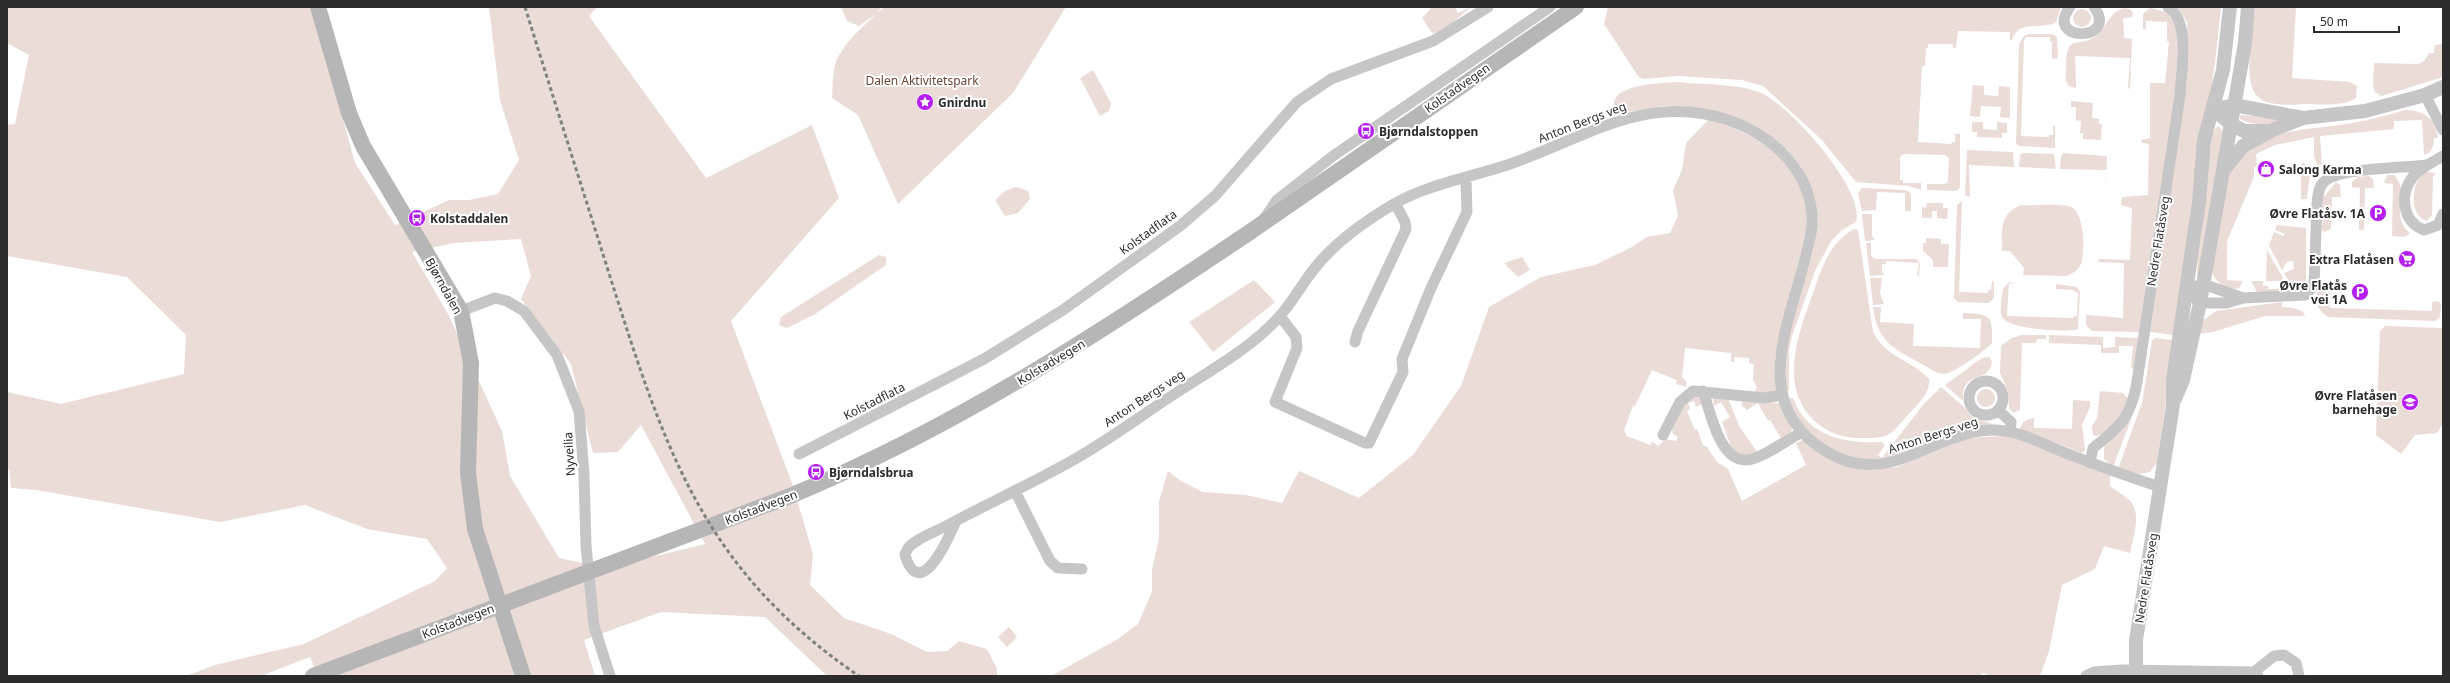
<svg xmlns="http://www.w3.org/2000/svg" width="2450" height="683" viewBox="0 0 2450 683" font-family="'Noto Sans',sans-serif">
<rect width="100%" height="100%" fill="#fff"/>
<path fill="#ebdcd7" fill-rule="evenodd" d="M 7,7 L 313,7 L 355,163 L 395,225 L 449,200 L 469,200 L 498,194 L 519,160 L 500,100 L 489,7 L 597,7 L 589,16 L 706,178 L 812,125 L 839,198 L 731,321 L 792,483 L 813,554 L 810,585 L 844,618 L 891,634 L 927,652 L 947,651 L 959,641 L 987,649 L 997,669 L 997,676 L 827,676 L 765,617 L 661,612 L 584,640 L 595,676 L 318,676 L 310,657 L 261,676 L 186,676 L 215,665 L 304,644 L 435,581 L 447,568 L 427,539 L 367,529 L 305,505 L 220,522 L 36,490 L 11,488 L 9,469 L 7,469 L 7,392 L 61,404 L 184,374 L 186,335 L 127,277 L 7,256 L 7,125 L 15,124 L 29,55 L 7,43 ZM 521,239 L 531,276 L 521,299 L 571,364 L 593,453 L 618,452 L 641,425 L 705,544 L 606,568 L 559,558 L 510,476 L 502,431 L 448,314 L 412,252 L 454,243 Z
M 841,7 L 881,7 L 877,13 L 884,7 L 1066,7 L 1013,93 L 898,204 L 858,115 L 832,98 C 833,89 832,79 834,70 C 838,47 860,30 876,14 L 859,26 L 847,21 Z
M 1432,7 L 1455,7 L 1458,13 L 1471,7 L 1452,23 L 1433,34 L 1422,18 Z
M 1608,7 L 2061,7 L 2056,22 C 2041,31 2019,18 2012,40 L 2010,40 L 2010,32 L 1958,31 L 1956,48 L 1953,48 L 1953,44 L 1928,44 L 1928,48 L 1926,48 L 1925,66 L 1922,66 L 1918,142 L 1951,144 L 1952,142 L 1955,142 L 1955,134 L 1960,134 L 1960,187 L 1957,191 L 1927,190 L 1927,184 L 1944,184 L 1948,182 L 1949,158 L 1945,155 L 1904,154 L 1900,156 L 1900,180 L 1903,180 L 1903,183 L 1921,183 L 1921,190 L 1909,186 L 1856,182 L 1822,140 L 1763,86 L 1742,80 L 1678,76 L 1643,79 L 1638,76 L 1604,24 Z
M 2178,7 L 2221,7 L 2216,55 L 2157,463 L 2150,472 L 2133,475 L 2118,469 L 2142,403 L 2152,341 L 2155,338 L 2173,340 L 2173,335 L 2150,332 L 2188,59 L 2187,22 Z
M 2255,7 L 2296,7 L 2292,78 L 2350,82 L 2357,86 L 2356,98 C 2343,107 2320,104 2305,104 C 2293,105 2273,106 2262,100 C 2239,88 2254,29 2255,7 Z
M 2125,8 L 2131,10 L 2133,14 L 2132,17 L 2123,18 L 2124,38 L 2132,39 L 2130,88 L 2128,89 L 2130,58 L 2075,56 L 2076,88 L 2069,86 C 2064,81 2066,75 2066,68 C 2067,29 2078,51 2097,35 C 2108,25 2109,12 2125,8 Z
M 2150,8 L 2167,12 L 2178,29 L 2176,91 L 2139,332 L 2092,331 L 2086,325 L 2086,315 L 2123,318 L 2124,263 L 2098,262 L 2099,259 L 2130,260 L 2132,208 L 2121,205 L 2122,197 L 2148,195 L 2149,144 L 2142,143 L 2141,140 L 2150,138 L 2150,83 L 2165,83 L 2169,42 L 2167,41 L 2167,22 L 2146,21 L 2146,29 L 2143,29 L 2143,14 Z
M2073 18a9 9 0 1 1 18 0a9 9 0 1 1-18 0Z
M 2029,34 L 2053,34 L 2057,37 L 2058,58 L 2052,59 L 2052,42 L 2050,41 L 2050,37 L 2026,37 L 2024,41 L 2021,136 L 2049,137 L 2049,135 L 2053,135 L 2053,126 L 2055,126 L 2055,148 L 2019,146 L 2016,144 L 2019,44 L 2023,37 Z
M 2443,44 L 2443,77 L 2385,95 L 2381,96 L 2375,92 L 2373,85 L 2374,63 L 2419,64 L 2425,60 L 2429,53 L 2434,53 L 2435,45 Z
M 1093,70 L 1111,103 L 1109,111 L 1100,116 L 1080,78 Z
M 1677,82 C 1703,85 1734,83 1759,92 C 1788,103 1866,190 1856,222 L 1842,230 L 1831,241 L 1815,271 L 1792,336 L 1789,351 L 1789,391 L 1785,390 C 1785,377 1784,363 1786,350 C 1790,311 1812,272 1816,233 C 1817,223 1814,212 1812,203 C 1810,187 1807,173 1797,161 C 1768,125 1709,104 1664,106 C 1656,107 1623,114 1619,112 C 1615,111 1614,107 1614,103 C 1615,84 1663,83 1677,82 Z
M 1973,85 L 1984,86 L 1984,95 L 1998,96 L 1999,86 L 2010,87 L 2010,118 L 2000,117 L 2001,107 L 1981,106 L 1980,117 L 1970,116 Z
M 2071,101 L 2093,103 L 2092,118 L 2099,119 L 2099,124 L 2102,124 L 2101,140 L 2083,139 L 2083,133 L 2080,133 L 2081,121 L 2076,120 L 2076,107 L 2071,107 Z
M 2405,110 C 2424,110 2436,119 2438,138 L 2434,138 C 2434,146 2432,153 2424,155 L 2422,120 L 2394,121 L 2394,129 L 2320,136 L 2322,164 L 2318,166 L 2314,157 L 2314,137 L 2275,145 L 2256,154 L 2257,167 L 2254,167 L 2254,177 L 2227,241 L 2227,280 L 2243,281 L 2239,288 L 2235,289 C 2224,287 2216,283 2212,272 C 2215,242 2219,174 2242,153 C 2270,127 2317,130 2352,123 C 2370,120 2388,115 2405,110 Z
M 2241,115 L 2285,119 C 2278,127 2248,126 2239,118 Z
M 1709,119 C 1743,131 1787,149 1801,187 C 1806,200 1807,215 1807,229 L 1775,357 L 1776,391 L 1773,394 L 1754,392 L 1757,387 L 1753,380 L 1754,364 L 1749,363 L 1749,358 L 1735,357 L 1734,362 L 1731,362 L 1731,353 L 1685,348 L 1682,377 L 1686,381 L 1686,387 L 1676,384 L 1677,380 L 1652,370 L 1635,406 L 1633,406 L 1624,430 L 1627,436 L 1650,445 L 1652,441 L 1658,446 L 1666,439 L 1676,441 L 1678,437 L 1673,434 C 1667,420 1684,405 1692,396 L 1700,396 L 1704,403 L 1696,407 L 1694,401 L 1688,403 L 1690,409 L 1687,411 L 1695,430 L 1697,429 L 1703,445 L 1707,447 L 1717,462 L 1728,469 L 1742,501 L 1806,465 L 1796,443 L 1803,440 L 1873,470 L 1897,467 L 1969,438 L 2004,436 L 2023,441 L 2110,475 L 2110,486 C 2116,491 2122,494 2128,499 C 2143,511 2133,537 2130,553 L 2104,546 L 2095,569 L 2062,585 L 2049,651 L 2040,676 L 1992,676 L 1983,673 L 1980,676 L 1051,676 L 1118,639 L 1138,624 L 1152,592 L 1152,569 L 1159,538 L 1159,501 L 1168,471 L 1181,481 L 1203,492 L 1246,495 L 1282,503 L 1299,471 L 1359,498 L 1413,455 L 1461,386 L 1489,307 L 1541,277 L 1595,265 L 1632,247 L 1647,237 L 1670,233 L 1678,216 L 1673,190 L 1682,170 L 1686,143 Z
M 1972,122 L 1983,122 L 1983,129 L 1997,130 L 1997,122 L 2007,123 L 2007,133 L 2002,133 L 2002,138 L 1977,137 L 1977,132 L 1972,132 Z
M 2218,126 L 2224,132 L 2199,280 L 2197,281 C 2196,262 2201,241 2203,222 C 2205,203 2203,138 2218,126 Z
M 1967,150 L 2013,152 L 2014,167 L 1969,165 L 1970,197 L 1965,195 Z
M 2023,153 L 2054,154 L 2056,169 L 2019,167 L 2020,155 Z
M 2063,153 L 2106,156 L 2107,157 L 2105,199 L 2105,200 L 2106,170 L 2060,169 L 2061,156 Z
M 2304,162 L 2310,174 L 2307,199 L 2301,199 L 2301,164 Z
M 2427,172 L 2436,173 L 2433,177 L 2432,215 L 2427,221 C 2408,215 2412,185 2422,173 Z
M 2387,175 L 2394,175 C 2412,194 2388,215 2410,233 L 2405,237 L 2392,236 L 2393,184 L 2384,183 Z
M 2369,176 L 2373,179 L 2374,188 L 2365,188 L 2364,230 L 2359,230 L 2360,188 L 2352,187 L 2352,182 L 2358,177 Z
M 2336,182 L 2340,185 L 2341,197 L 2332,197 L 2331,229 L 2324,232 L 2322,230 L 2323,198 Z
M 1016,187 L 1028,191 L 1030,199 L 1018,213 L 1005,216 L 995,200 L 1005,191 Z
M 1862,188 L 1906,190 L 1911,194 L 1911,211 L 1905,211 L 1905,193 L 1877,192 L 1876,210 L 1862,211 L 1858,193 Z
M 1962,201 L 1959,292 L 1988,293 L 1988,290 L 1991,290 L 1992,281 L 1994,282 L 1994,298 L 1989,303 L 1958,302 L 1954,298 L 1957,205 Z
M 1927,203 L 1943,203 L 1943,208 L 1948,208 L 1947,219 L 1937,218 L 1937,211 L 1932,211 L 1932,218 L 1922,218 L 1922,207 L 1926,208 Z
M 2022,205 C 2034,206 2059,203 2071,207 C 2085,213 2085,252 2081,264 C 2078,270 2073,273 2067,276 L 2023,275 L 2024,268 L 2010,251 L 2002,251 C 2002,232 1999,212 2022,205 Z
M 1862,214 L 1872,214 L 1872,236 L 1875,240 L 1865,241 Z
M 2277,225 L 2306,228 L 2306,281 L 2301,288 L 2289,289 L 2289,282 L 2284,273 L 2294,269 L 2293,261 L 2287,262 L 2282,270 L 2269,246 L 2274,232 L 2283,236 L 2285,234 L 2275,230 Z
M 1854,229 L 1858,230 L 1873,332 C 1887,359 1911,359 1929,379 C 1931,394 1915,407 1905,418 C 1888,439 1885,438 1859,438 C 1843,438 1829,433 1817,423 C 1778,390 1797,336 1812,296 C 1821,270 1828,244 1854,229 Z
M 1926,238 L 1941,239 L 1941,244 L 1949,244 L 1948,267 L 1933,267 L 1933,260 L 1923,251 L 1923,243 L 1926,243 Z
M 1866,243 L 1871,243 L 1871,256 L 1875,259 L 1917,259 L 1920,264 L 1919,276 L 1917,275 L 1919,263 L 1886,261 L 1886,264 L 1882,264 L 1882,272 L 1885,275 L 1870,276 Z
M 2267,250 L 2283,278 L 2283,281 L 2266,281 Z
M 879,255 L 886,257 L 886,265 L 815,314 L 787,328 L 779,325 L 781,317 Z
M 1522,257 L 1530,270 L 1518,277 L 1504,263 Z
M 1870,278 L 1882,278 L 1880,293 L 1884,304 L 1873,305 Z
M 1254,280 L 1275,302 L 1213,352 L 1189,322 Z
M 2251,281 L 2263,281 L 2263,286 L 2268,286 L 2268,289 L 2278,289 L 2279,286 L 2282,286 L 2282,293 L 2257,292 Z
M 2009,282 L 2021,284 L 2009,283 L 2007,316 L 2073,318 L 2073,316 L 2077,316 L 2078,292 L 2074,292 L 2074,290 L 2056,289 L 2056,284 L 2077,287 L 2080,292 L 2078,329 C 2067,333 2007,329 2002,317 C 1999,310 2002,296 2003,289 Z
M 2319,286 L 2330,287 L 2330,308 L 2432,311 L 2432,302 L 2438,301 L 2441,304 L 2440,317 L 2435,321 L 2328,317 C 2316,309 2313,299 2319,286 Z
M 2282,302 L 2282,307 L 2294,308 L 2303,312 L 2305,316 L 2265,316 L 2213,332 L 2198,334 L 2201,322 L 2216,311 Z
M 1873,307 L 1881,307 L 1880,322 L 1914,324 L 1913,346 L 1980,348 L 1981,319 L 1963,319 L 1963,313 C 1990,314 1993,315 1992,343 C 1987,350 1952,374 1944,374 C 1936,374 1928,367 1922,364 C 1894,349 1877,342 1873,307 Z
M 2385,326 L 2443,328 L 2443,423 L 2437,433 L 2415,435 L 2401,454 L 2376,435 L 2380,331 Z
M 2021,335 L 2046,335 L 2046,339 L 2037,339 L 2036,343 L 2022,343 L 2020,410 L 2013,413 L 2009,408 L 2008,391 L 2000,373 L 2001,346 L 2012,338 Z
M 2049,335 L 2103,337 L 2103,348 L 2115,347 L 2115,337 L 2138,338 L 2134,370 L 2131,367 L 2133,346 L 2119,346 L 2119,353 L 2101,353 L 2101,345 L 2049,343 Z
M 1989,357 L 1992,361 C 1989,386 1962,367 1963,401 L 1945,385 L 1982,358 Z
M 1941,387 L 1964,407 L 1972,417 L 1998,426 C 1986,427 1974,427 1962,431 C 1913,446 1869,480 1819,442 C 1804,430 1794,416 1788,398 L 1793,398 C 1807,437 1846,444 1882,442 L 1885,445 L 1878,455 L 1882,458 L 1923,405 Z
M1977 398a9 9 0 1 1 18 0a9 9 0 1 1-18 0Z
M 2100,391 L 2123,393 L 2128,399 C 2122,412 2112,433 2096,436 L 2093,435 L 2092,426 L 2097,418 Z
M 1713,398 L 1729,400 L 1739,426 L 1757,452 L 1741,456 L 1731,447 L 1722,422 L 1730,417 L 1721,402 L 1714,406 Z
M 2073,400 L 2090,401 L 2090,407 L 2082,425 L 2085,450 L 2082,453 L 2020,429 C 2021,422 2028,418 2034,418 L 2034,428 L 2072,429 Z
M 1742,401 L 1780,403 L 1793,427 L 1791,432 L 1772,445 L 1770,444 L 1781,438 L 1770,420 L 1768,421 L 1758,403 L 1747,410 L 1741,405 Z
M 2132,417 L 2113,467 L 2104,459 L 2104,447 Z
M 1009,627 L 1017,637 L 1007,647 L 998,637 Z"/>
<g fill="none" stroke-linecap="round" stroke-linejoin="round">
<path stroke="#c6c6c6" stroke-width="11" d="M 2070,7 C 2043,43 2120,42 2094,7
M 2425,95 L 2443,130
M 2443,156 C 2433,162 2419,168 2412,178 C 2399,196 2403,222 2424,230 L 2438,225 L 2443,214
M 1264,219 L 1277,200 L 1333,156 L 1550,7
M 2243,298 L 2203,284 L 2186,290 L 2200,303 L 2227,303 L 2243,298 L 2305,295 L 2314,286 L 2317,204 C 2318,196 2318,186 2325,181 C 2340,168 2404,168 2426,165
M 461,311 L 495,298 L 507,301 L 524,311 L 557,355 L 579,411 L 584,474 L 586,546 L 594,626 L 610,676
M 1280,316 L 1296,337 L 1297,348 L 1275,402 L 1365,443 L 1369,443 L 1403,372 L 1402,359 L 1431,288 L 1467,212 L 1466,179
M 1355,342 L 1358,331 L 1406,229 L 1405,222 L 1395,203
M1969 398a17 17 0 1 1 34 0a17 17 0 1 1-34 0Z
M 1703,391 C 1710,410 1719,461 1746,460 C 1760,460 1789,439 1802,432
M 1998,410 L 2011,422 L 2010,432
M 1663,435 L 1680,402 L 1693,391 L 1764,398 L 1782,395
M 799,454 L 984,359 L 1063,310 L 1180,226 L 1215,196 L 1297,102 L 1331,79 L 1433,41 L 1488,7
M 2090,463 L 2093,448 C 2120,427 2131,417 2137,382 L 2180,95 C 2181,71 2191,21 2168,7
M 1015,491 L 1050,561 L 1058,568 L 1082,569
M 956,521 C 949,537 920,604 905,555 C 906,552 907,549 909,547 C 917,538 935,532 946,526 C 989,503 1033,483 1075,459 C 1110,439 1142,415 1176,393 C 1211,370 1251,348 1279,317 C 1292,303 1302,284 1314,269 C 1335,242 1365,221 1394,204 C 1426,185 1471,177 1507,165 C 1582,140 1644,92 1728,120 C 1774,136 1814,173 1812,225 C 1811,239 1806,254 1803,267 C 1785,333 1752,407 1827,452 C 1888,489 1932,433 1990,430 C 2018,429 2046,446 2071,455 C 2101,467 2130,477 2160,487
M 2254,672 L 2274,656 L 2284,655 L 2296,663 L 2299,676
M 2086,676 L 2094,672 L 2121,670 L 2254,672 L 2258,676"/>
<path stroke="#c6c6c6" stroke-width="14" d="M 2225,107 L 2234,105 L 2303,118
M 2213,109 L 2231,124 L 2244,131 L 2270,131 L 2303,118 L 2365,111 L 2425,95 L 2443,87
M 2223,171 L 2243,146 L 2269,132
M 2175,399 L 2183,380 L 2200,303 L 2245,43 L 2248,7
M 2136,676 L 2136,640 L 2173,405 L 2173,380 L 2199,202 L 2204,140 L 2223,70 L 2230,7"/>
<path stroke="#b6b6b6" stroke-width="16" d="M 318,7 L 349,113 L 363,146 L 461,311 L 471,363 L 468,473 L 475,529 L 523,676
M 313,676 L 790,496 C 955,428 1103,331 1250,232 C 1359,157 1467,82 1576,7"/>
<path stroke="#818181" stroke-width="3" stroke-dasharray="4 3" stroke-linecap="butt" d="M 525,7 C 552,94 580,181 607,267 C 663,443 699,567 859,676"/>
</g>
<defs>
<g id="sight-disc" transform="scale(0.9)"><circle r="9.5" fill="#b51df3" stroke="#fff"/><path d="M0-6L1.8-2.2L6-1.7L2.9 1.2L3.7 5.4L0 3.3L-3.7 5.4L-2.9 1.2L-6-1.7L-1.8-2.2Z" fill="#fff"/></g>
<g id="bus-disc" transform="scale(0.9)"><circle r="9.5" fill="#b51df3" stroke="#fff"/><path d="M-5-6H5V4H4V6H2V4H-2V6H-4V4H-5ZM-3.5-4V0h7V-4ZM-3.5 1.2v1.5H-2V1.2ZM2 1.2v1.5H3.5V1.2Z" fill="#fff"/></g>
<g id="shop-disc" transform="scale(0.9)"><circle r="9.5" fill="#b51df3" stroke="#fff"/><path d="M-5-2.5h2.3a2.7 3.5 0 0 1 5.4 0H5L5.5 6h-11ZM-1.5-2.5h3a1.5 2.3 0 0 0-3 0Z" fill="#fff"/></g>
<g id="parking-disc" transform="scale(0.9)"><circle r="9.5" fill="#b51df3" stroke="#fff"/><path d="M-3.5-5.5H1a3.5 3.5 0 0 1 0 7H-1V5.5H-3.5ZM-1-3.4V-.6H.8a1.4 1.4 0 0 0 0-2.8Z" fill="#fff"/></g>
<g id="supermarket-disc" transform="scale(0.9)"><circle r="9.5" fill="#b51df3" stroke="#fff"/><path d="M-6-5.5h2.5l.6 2H6L4.5 2H-2.5L-4.4-4H-6ZM-1.5 3.2a1.3 1.3 0 1 0 .1 0ZM3 3.2a1.3 1.3 0 1 0 .1 0Z" fill="#fff"/></g>
<g id="school-disc" transform="scale(0.9)"><circle r="9.5" fill="#b51df3" stroke="#fff"/><path d="M0-5L7-2L0 1L-7-2ZM-4 1L0 2.5L4 1V4Q0 6-4 4Z" fill="#fff"/></g>
</defs>
<g fill-rule="evenodd">
<use href="#sight-disc" x="925" y="102"/>
<use href="#bus-disc" x="1366" y="131"/>
<use href="#shop-disc" x="2266" y="169"/>
<use href="#parking-disc" x="2378" y="213"/>
<use href="#bus-disc" x="417" y="218"/>
<use href="#supermarket-disc" x="2407" y="259"/>
<use href="#parking-disc" x="2360" y="292"/>
<use href="#school-disc" x="2410" y="402"/>
<use href="#bus-disc" x="816" y="472"/>
</g>
<g text-anchor="middle" dominant-baseline="central" stroke-width="4" stroke-linejoin="round" paint-order="stroke">
<g font-size="12" fill="#6a4736" stroke="#fff">
<text x="922" y="80">Dalen Aktivitetspark</text>
</g>
<g font-size="12" fill="#2c2c2c" stroke="#fff">
<text transform="translate(1457 88) rotate(-35)">Kolstadvegen</text>
<text transform="translate(1582 122) rotate(-21)">Anton Bergs veg</text>
<text transform="translate(1148 232) rotate(-36)">Kolstadflata</text>
<text transform="translate(2158 241) rotate(-81)">Nedre Flatåsveg</text>
<text transform="translate(444 286) rotate(61)">Bjørndalen</text>
<text transform="translate(1051 362) rotate(-31)">Kolstadvegen</text>
<text transform="translate(1144 398) rotate(-33)">Anton Bergs veg</text>
<text transform="translate(874 401) rotate(-27)">Kolstadflata</text>
<text transform="translate(1933 435) rotate(-18)">Anton Bergs veg</text>
<text transform="translate(569 454) rotate(-94)">Nyveilia</text>
<text transform="translate(761 507) rotate(-21)">Kolstadvegen</text>
<text transform="translate(2146 578) rotate(-81)">Nedre Flatåsveg</text>
<text transform="translate(458 621) rotate(-21)">Kolstadvegen</text>
</g>
<g font-size="12" font-weight="bold" fill="#2c2c2c" stroke="#fff" text-anchor="start">
<text x="938" y="102">Gnirdnu</text>
<text x="1379" y="131">Bjørndalstoppen</text>
<text x="2279" y="169">Salong Karma</text>
<text x="2365" y="213" text-anchor="end">Øvre Flatåsv. 1A</text>
<text x="430" y="218">Kolstaddalen</text>
<text x="2394" y="259" text-anchor="end">Extra Flatåsen</text>
<text x="2347" y="285" text-anchor="end">Øvre Flatås<tspan x="2347" dy="14">vei 1A</tspan></text>
<text x="2397" y="395" text-anchor="end">Øvre Flatåsen<tspan x="2397" dy="14">barnehage</tspan></text>
<text x="829" y="472">Bjørndalsbrua</text>
</g>
</g>
<rect width="2450" height="683" fill="none" stroke="#2c2c2c" stroke-width="16"/>
<path d="M2314 26v6h85v-6" fill="none" stroke="#2c2c2c" stroke-width="2"/>
<text x="2320" y="26" font-size="12" fill="#2c2c2c" stroke="#ffffff" stroke-width="3" paint-order="stroke">50 m</text>
</svg>
